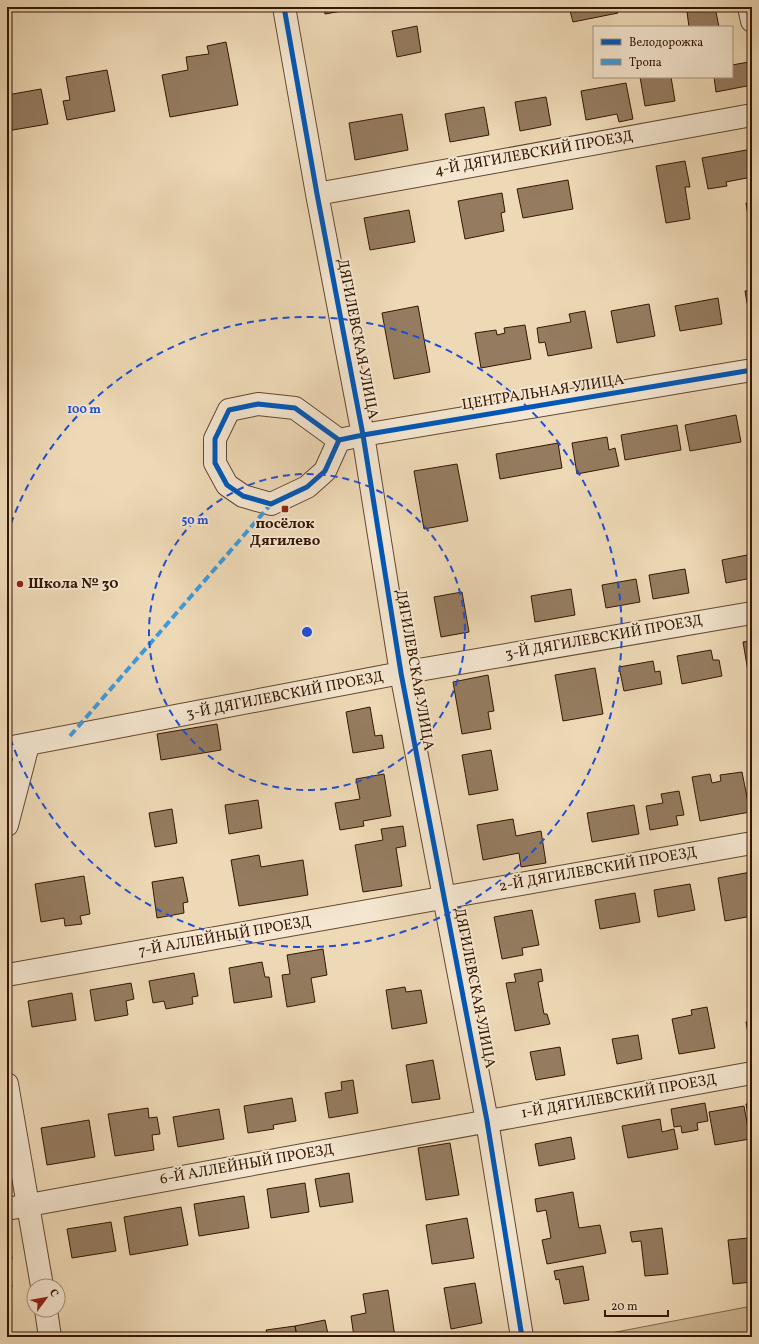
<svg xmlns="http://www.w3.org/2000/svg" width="759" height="1344" viewBox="0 0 759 1344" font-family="Vollkorn,serif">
<rect width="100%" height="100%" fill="#eed9b6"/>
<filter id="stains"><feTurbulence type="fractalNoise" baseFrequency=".005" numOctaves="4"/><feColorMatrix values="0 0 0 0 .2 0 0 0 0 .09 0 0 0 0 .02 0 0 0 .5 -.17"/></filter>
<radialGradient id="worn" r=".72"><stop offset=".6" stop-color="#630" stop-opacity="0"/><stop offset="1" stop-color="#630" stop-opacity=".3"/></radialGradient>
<path fill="#cfb897" stroke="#82684c" d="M 752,1306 L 752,1337 L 590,1337 Z"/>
<path fill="#957c60" stroke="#351702" d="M 324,7 L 358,7 L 358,8 L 325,14 Z
M 569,7 L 616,7 L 618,13 L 573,22 Z
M 715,7 L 719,27 L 689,27 L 687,12 Z
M 417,26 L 421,52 L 397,57 L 392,31 Z
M 226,42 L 238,105 L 170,117 L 162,75 L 188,70 L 186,57 L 209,54 L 207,46 Z
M 749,62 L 752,85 L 716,92 L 714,77 L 732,77 L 732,65 Z
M 107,70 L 115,111 L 67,120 L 63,101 L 70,100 L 66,77 Z
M 640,77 L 671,77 L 675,101 L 645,106 Z
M 626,83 L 633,119 L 619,122 L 617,114 L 586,120 L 581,91 Z
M 41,89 L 48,124 L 7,131 L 7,95 Z
M 546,97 L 551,125 L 520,131 L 515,102 Z
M 484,107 L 489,135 L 450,142 L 445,114 Z
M 402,114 L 408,150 L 355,160 L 349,123 Z
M 752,149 L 752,177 L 726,182 L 727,186 L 708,189 L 702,158 Z
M 685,161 L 690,187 L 685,187 L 690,219 L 666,223 L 656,166 Z
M 568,180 L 573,209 L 523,218 L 517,189 Z
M 502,193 L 505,212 L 501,213 L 504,231 L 465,239 L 458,201 Z
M 752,201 L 752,229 L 750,229 L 746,203 Z
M 409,210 L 415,242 L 370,250 L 364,218 Z
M 752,290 L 752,326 L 751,326 L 745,291 Z
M 718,298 L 722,324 L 680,331 L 675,306 Z
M 649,304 L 655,336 L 617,343 L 611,311 Z
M 418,306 L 430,372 L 394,379 L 382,313 Z
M 585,311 L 592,348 L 548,356 L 545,342 L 539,343 L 537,328 L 571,322 L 569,314 Z
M 525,325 L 531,359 L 481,368 L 475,333 L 496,330 L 497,335 L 505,333 L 504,328 Z
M 736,415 L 741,442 L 690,451 L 685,425 Z
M 677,425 L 681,450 L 625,460 L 621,435 Z
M 607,437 L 609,450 L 615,448 L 619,466 L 577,474 L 572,443 Z
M 558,443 L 562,468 L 500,479 L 496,454 Z
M 457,464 L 468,521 L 424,529 L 414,471 Z
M 752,554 L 752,578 L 726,583 L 722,560 Z
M 685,569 L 689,593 L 653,599 L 649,575 Z
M 636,579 L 640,602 L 606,608 L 602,585 Z
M 571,589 L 575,615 L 535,622 L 531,596 Z
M 462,592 L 469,632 L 441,637 L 434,597 Z
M 752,641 L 752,683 L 750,683 L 743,642 Z
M 711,650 L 713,660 L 719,660 L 722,676 L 682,684 L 677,656 Z
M 653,661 L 655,672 L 660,671 L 662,684 L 624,691 L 619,667 Z
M 595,668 L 603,714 L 563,721 L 555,675 Z
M 488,675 L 494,711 L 488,712 L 491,729 L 462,734 L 453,682 Z
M 370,707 L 375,736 L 382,735 L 384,748 L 353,753 L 346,712 Z
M 217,724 L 221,750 L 161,760 L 157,734 Z
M 491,750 L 498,790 L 469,795 L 462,755 Z
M 742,772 L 750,812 L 700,821 L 692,777 L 710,774 L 712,783 L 721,781 L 720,775 Z
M 384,774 L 391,816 L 363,821 L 364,826 L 340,830 L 335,803 L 360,799 L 356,779 Z
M 679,791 L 684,815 L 676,816 L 678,825 L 650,830 L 646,806 L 663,803 L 661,794 Z
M 258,800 L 262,828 L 229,834 L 225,805 Z
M 634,805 L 639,834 L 592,842 L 587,813 Z
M 172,809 L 177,843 L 155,847 L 149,813 Z
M 513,819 L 516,836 L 541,831 L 546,863 L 521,867 L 519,853 L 483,860 L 477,825 Z
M 403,826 L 406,846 L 396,848 L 402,886 L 363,892 L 355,845 L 383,840 L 381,829 Z
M 259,855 L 261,867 L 303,860 L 308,895 L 239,906 L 231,860 Z
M 751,872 L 752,916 L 725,921 L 718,878 Z
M 84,876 L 90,914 L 80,916 L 82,924 L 65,926 L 64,918 L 41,922 L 35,884 Z
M 183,877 L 188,902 L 183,903 L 184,913 L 157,918 L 152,882 Z
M 690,884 L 695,910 L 658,917 L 654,890 Z
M 635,893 L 640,922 L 600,929 L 595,900 Z
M 532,910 L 539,945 L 522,948 L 523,955 L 502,959 L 494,917 Z
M 323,949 L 327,975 L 311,978 L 315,1002 L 287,1007 L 282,975 L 290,974 L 287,955 Z
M 262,962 L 265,977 L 269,977 L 272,997 L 234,1003 L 229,968 Z
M 541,969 L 543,981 L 538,982 L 544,1014 L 547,1014 L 550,1024 L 515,1031 L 506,983 L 516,982 L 514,974 Z
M 194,973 L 198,996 L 192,997 L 193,1004 L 166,1009 L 164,1001 L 153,1003 L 149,981 Z
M 131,983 L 134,999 L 126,1001 L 128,1015 L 95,1021 L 90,990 Z
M 405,987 L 406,992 L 421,990 L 427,1023 L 392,1029 L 386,990 Z
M 72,993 L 76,1020 L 32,1027 L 28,1001 Z
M 707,1007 L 715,1048 L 679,1054 L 672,1019 L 692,1015 L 691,1010 Z
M 752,1020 L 752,1043 L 750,1043 L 746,1022 Z
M 638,1035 L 642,1059 L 617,1064 L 612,1039 Z
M 560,1047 L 565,1075 L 536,1080 L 530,1052 Z
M 433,1060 L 440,1099 L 412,1103 L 406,1065 Z
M 353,1080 L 358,1113 L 329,1118 L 325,1093 L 342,1090 L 341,1082 Z
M 292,1098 L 296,1121 L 273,1125 L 274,1129 L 248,1133 L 244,1106 Z
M 705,1103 L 708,1121 L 697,1123 L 698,1130 L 682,1133 L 681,1126 L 674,1127 L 671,1109 Z
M 752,1103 L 752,1137 L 746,1104 Z
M 744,1106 L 750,1139 L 715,1145 L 709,1112 Z
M 148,1108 L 149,1118 L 157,1117 L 160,1134 L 152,1135 L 154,1150 L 115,1156 L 108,1114 Z
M 219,1109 L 224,1139 L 178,1147 L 173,1117 Z
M 660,1119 L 662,1132 L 674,1129 L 678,1149 L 628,1158 L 622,1126 Z
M 89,1120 L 95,1157 L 47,1165 L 41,1128 Z
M 571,1137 L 575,1159 L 539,1166 L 535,1144 Z
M 450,1143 L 459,1195 L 426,1200 L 418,1148 Z
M 349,1173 L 353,1202 L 320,1207 L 315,1179 Z
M 305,1183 L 309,1212 L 271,1218 L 267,1189 Z
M 573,1192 L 579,1228 L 600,1225 L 606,1253 L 547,1264 L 542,1240 L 551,1238 L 546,1210 L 537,1212 L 535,1199 Z
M 244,1196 L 249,1228 L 199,1236 L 194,1204 Z
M 181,1207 L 188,1245 L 130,1255 L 124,1217 Z
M 467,1218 L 474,1258 L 432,1264 L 426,1225 Z
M 111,1222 L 116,1251 L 72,1258 L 67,1229 Z
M 662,1228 L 668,1274 L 645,1276 L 641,1241 L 632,1242 L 630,1232 Z
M 749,1238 L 752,1263 L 752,1282 L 733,1284 L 728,1240 Z
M 11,1250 L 12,1259 L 7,1261 L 7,1251 Z
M 7,1261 L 12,1287 L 7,1287 Z
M 583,1266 L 589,1300 L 564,1304 L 559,1279 L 556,1280 L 554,1271 Z
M 475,1283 L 482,1323 L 451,1329 L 444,1288 Z
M 388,1290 L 395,1337 L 354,1337 L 351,1316 L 366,1313 L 363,1294 Z
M 325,1320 L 328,1334 L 332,1334 L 333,1337 L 297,1337 L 295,1326 Z
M 295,1326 L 297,1337 L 268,1337 L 266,1330 Z"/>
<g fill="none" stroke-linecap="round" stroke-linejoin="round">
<g stroke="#63482f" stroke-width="24">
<path id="minor" d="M 284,7 L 317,194 L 363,435 L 339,440 L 295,408 L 258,404 L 229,410 L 215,439 L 215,463 L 227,485 L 243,496 L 271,504 L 307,487 L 325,471 L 339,440
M 749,7 L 752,21
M 317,194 L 752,115
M 7,748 L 401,673 L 752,613
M 7,825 L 28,745
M 7,975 L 752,843
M 7,1084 L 42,1286
M 7,1209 L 752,1073
M 46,1310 L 50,1337"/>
</g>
<g stroke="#63482f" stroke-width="24">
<path id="tertiary" d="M 522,1337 L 487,1121 L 401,673 L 363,435 L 752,370"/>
</g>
<use href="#minor" stroke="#f4e6d0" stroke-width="22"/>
<use href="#tertiary" stroke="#f4e6d0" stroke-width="22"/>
<path stroke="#3e9add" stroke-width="4" stroke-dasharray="8 4" stroke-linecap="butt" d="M 70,736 L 271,504"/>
<g stroke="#f4e6d0" stroke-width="8">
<path id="cycleway" d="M 284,7 L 317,194 L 363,435 L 401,673 L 487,1121 L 522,1337
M 339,440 L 325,471 L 307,487 L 271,504 L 243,496 L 227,485 L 215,463 L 215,439 L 229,410 L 258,404 L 295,408 L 339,440 L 363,435 L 752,370"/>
</g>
<use href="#cycleway" stroke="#0057b8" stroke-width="5"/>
</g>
<g fill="none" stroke="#1d4ed8" stroke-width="2" stroke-dasharray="7 5">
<circle cx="307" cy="632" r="158"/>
<path d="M7 535A315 315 0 1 1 7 729"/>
</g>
<g fill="#8f2418" stroke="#f4e6d0" stroke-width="1.5">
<rect x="281" y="505" width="8" height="8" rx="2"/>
<circle cx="20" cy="584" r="4"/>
</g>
<g text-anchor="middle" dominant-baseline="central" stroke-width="4" stroke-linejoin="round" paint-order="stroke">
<g font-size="15" fill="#351702" stroke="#f4e6d0">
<text transform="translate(534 154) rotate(-10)">4-Й ДЯГИЛЕВСКИЙ ПРОЕЗД</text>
<text transform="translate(357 339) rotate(79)">ДЯГИЛЕВСКАЯ УЛИЦА</text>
<text transform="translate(543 393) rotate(-9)">ЦЕНТРАЛЬНАЯ УЛИЦА</text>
<text transform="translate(604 638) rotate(-10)">3-Й ДЯГИЛЕВСКИЙ ПРОЕЗД</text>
<text transform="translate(414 670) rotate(80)">ДЯГИЛЕВСКАЯ УЛИЦА</text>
<text transform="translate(285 696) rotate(-11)">3-Й ДЯГИЛЕВСКИЙ ПРОЕЗД</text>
<text transform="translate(598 870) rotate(-10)">2-Й ДЯГИЛЕВСКИЙ ПРОЕЗД</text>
<text transform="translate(225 937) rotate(-10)">7-Й АЛЛЕЙНЫЙ ПРОЕЗД</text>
<text transform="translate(474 988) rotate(79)">ДЯГИЛЕВСКАЯ УЛИЦА</text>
<text transform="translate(619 1097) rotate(-10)">1-Й ДЯГИЛЕВСКИЙ ПРОЕЗД</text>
<text transform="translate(247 1165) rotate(-10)">6-Й АЛЛЕЙНЫЙ ПРОЕЗД</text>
</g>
<g font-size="15" font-weight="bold" fill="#351702" stroke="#f4e6d0">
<text x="285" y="524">посёлок<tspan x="285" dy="17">Дягилево</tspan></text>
<text x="28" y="584" text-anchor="start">Школа № 30</text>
</g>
</g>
<circle cx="307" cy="632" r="6" fill="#1d4ed8" stroke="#f4e6d0" stroke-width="2"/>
<g font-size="12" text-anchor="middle" font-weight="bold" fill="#1d4ed8" stroke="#f4e6d0" stroke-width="4" stroke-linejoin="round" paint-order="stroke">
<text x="84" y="413">100 m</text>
<text x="195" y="524">50 m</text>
</g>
<rect width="759" height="1344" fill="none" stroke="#eed9b6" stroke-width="24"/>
<rect x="8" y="8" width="743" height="1328" fill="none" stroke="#351702" stroke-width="2"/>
<rect x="12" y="12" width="735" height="1320" fill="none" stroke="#351702"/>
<rect x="593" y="26" width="140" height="52" fill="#f4e6d0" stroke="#a8937e"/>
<rect x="601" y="39" width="20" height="6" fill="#0057b8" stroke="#a8937e"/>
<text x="629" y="46" font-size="12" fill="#351702">Велодорожка</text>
<rect x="601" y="59" width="20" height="6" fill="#3e9add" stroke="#a8937e"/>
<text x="629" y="66" font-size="12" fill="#351702">Тропа</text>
<g transform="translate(46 1298) rotate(58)"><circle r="19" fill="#f4e6d0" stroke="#a8937e"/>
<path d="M0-3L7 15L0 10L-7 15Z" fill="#8f2418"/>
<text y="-6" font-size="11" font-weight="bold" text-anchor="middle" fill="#351702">С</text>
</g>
<path d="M605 1310v6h63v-6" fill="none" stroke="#351702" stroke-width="2"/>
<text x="611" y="1310" font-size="12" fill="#351702" stroke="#f4e6d0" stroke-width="3" paint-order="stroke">20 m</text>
<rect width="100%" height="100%" filter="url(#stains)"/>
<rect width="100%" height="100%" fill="url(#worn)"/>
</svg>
